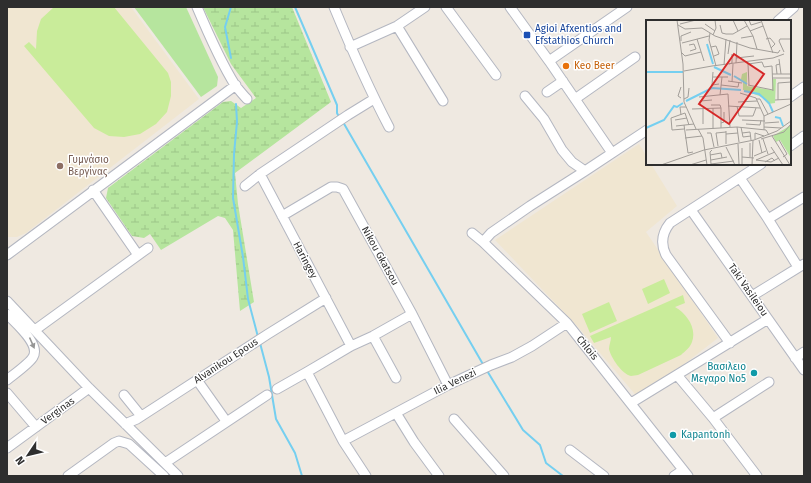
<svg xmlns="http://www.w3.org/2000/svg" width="811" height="483" viewBox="0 0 811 483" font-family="'Fira Sans',sans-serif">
<defs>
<pattern id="wetland-marsh" width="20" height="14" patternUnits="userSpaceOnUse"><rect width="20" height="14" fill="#b6e59e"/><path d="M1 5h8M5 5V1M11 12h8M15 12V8" fill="none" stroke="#9dc588"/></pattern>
</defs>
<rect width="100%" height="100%" fill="#efe9e1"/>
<path fill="#f0e6d1" d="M 7,7 L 131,7 L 199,99 L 26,233 L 17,237 L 7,237 Z
M 639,144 L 647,157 L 647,164 L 651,164 L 677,206 L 646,232 L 718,338 L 639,399 L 578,327 L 495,240 Z"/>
<path fill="#b6e59e" d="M 134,7 L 186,7 L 218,77 L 217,86 L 201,97 Z"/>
<path fill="url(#wetland-marsh)" d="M 203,7 L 292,7 L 331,102 L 235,173 L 238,204 L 254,302 L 240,311 L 233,230 L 225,218 L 218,216 L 161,250 L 150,234 L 144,238 L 132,236 L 106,198 L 108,188 L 223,102 L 231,101 L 241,108 L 256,98 L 231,64 Z"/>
<path fill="#c9ec9a" d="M 54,7 L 114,7 L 168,73 L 171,82 L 171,96 L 167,112 L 156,124 L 140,134 L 124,137 L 109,136 L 94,128 L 24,46 L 29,42 L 36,49 L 37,31 L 41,19 Z
M 664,279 L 670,293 L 648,304 L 642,289 Z
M 683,295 L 685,303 L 675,307 C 687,314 697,328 692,342 C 690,348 685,351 681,355 L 638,375 C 636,375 633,376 631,376 C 622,374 611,358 609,349 C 609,345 611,341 611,337 L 594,343 L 590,336 Z
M 609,302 L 617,321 L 590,333 L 582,314 Z"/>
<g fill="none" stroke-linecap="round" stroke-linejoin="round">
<path stroke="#75cff0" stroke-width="2" d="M 295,7 L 337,105 L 337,113 L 339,117
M 231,58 L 225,27 L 231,7
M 236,104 L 237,122 L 234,154 L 233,198 L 243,257 L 248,299 L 258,337
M 343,122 L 484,366
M 260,343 L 269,377 L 276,419 L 295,453 L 302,476
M 486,369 L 523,430 L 540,445 L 546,463 L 563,476"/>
<g stroke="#b4b7c1" stroke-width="11">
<path id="minor" d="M 197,7 C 208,33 220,61 235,85 C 239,90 243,95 247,99
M 334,7 C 351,48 368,87 389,127
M 446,7 L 496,75
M 510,7 L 549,61 L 612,153
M 778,21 L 794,7
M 397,26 L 443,101
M 350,47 L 397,26 L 425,7
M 549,61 L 627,7
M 547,92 L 563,81
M 525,96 L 544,119 L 562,150 L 572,162 L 585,171
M 790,97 L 804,87
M 575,99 L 635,57
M 790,146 L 804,136
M 260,174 L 351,346
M 740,178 L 768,219 L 798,267
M 245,186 L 260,174 L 348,115 L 374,99
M 93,190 L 138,255
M 691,210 L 804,370
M 282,216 L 331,187 L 337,187 L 343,189 L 412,314 L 448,385
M 768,219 L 804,197
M 472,233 L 483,242 L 567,323 L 688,476
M 483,242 L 491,233 L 530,206 L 585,171 L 647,130
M 7,255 L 236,85
M 752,296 L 804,264
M 7,301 L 89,388 L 178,476
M 7,314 C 15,323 41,344 33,357 C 30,363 13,375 7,380
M 35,330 L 148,248
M 373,336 L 396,378
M 730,343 L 666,255 C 660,243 662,233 670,223 L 761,164
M 795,358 L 804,352
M 307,372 L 343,441 L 366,476
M 677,375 L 713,418 L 757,476
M 197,380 L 226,421
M 277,389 L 307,372 L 351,346 L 373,336 L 412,314
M 7,393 L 36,427
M 124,395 L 141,416
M 631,403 L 768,319
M 396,413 L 414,442 L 439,476
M 713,418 L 769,382
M 454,419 L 504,476
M 125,424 L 137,419 L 268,334 L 326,298
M 343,441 L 448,385 L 491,365 L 512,357 L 532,346 L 567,323
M 7,448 L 89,388
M 570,450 L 604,476
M 165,463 L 267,395
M 68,476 L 114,443 L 119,441 L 129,444 L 164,476
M 674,476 L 683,470"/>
</g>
<use href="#minor" stroke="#fff" stroke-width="9"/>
</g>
<defs><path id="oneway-solid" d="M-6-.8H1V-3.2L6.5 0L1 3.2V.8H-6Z"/></defs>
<use fill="#969696" href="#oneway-solid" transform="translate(32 343) rotate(66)"/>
<rect fill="#1a4fb4" stroke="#fff" stroke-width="1.5" x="523" y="31" width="8" height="8" rx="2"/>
<circle fill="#e8710a" stroke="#fff" stroke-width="1.5" cx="566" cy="66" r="4"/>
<circle fill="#8d6e63" stroke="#fff" stroke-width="1.5" cx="60" cy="166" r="4"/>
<g fill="#0f9aa8" stroke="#fff" stroke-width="1.5">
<circle cx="754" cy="373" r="4"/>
<circle cx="673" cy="435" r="4"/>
</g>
<g text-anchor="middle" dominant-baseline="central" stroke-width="3" stroke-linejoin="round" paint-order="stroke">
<g font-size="10" fill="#164399" stroke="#fff" text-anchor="start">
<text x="535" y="29">Agioi Afxentios and<tspan x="535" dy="12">Efstathios Church</tspan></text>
</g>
<g font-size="10" fill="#c56008" stroke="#fff" text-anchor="start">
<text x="574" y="66">Keo Beer</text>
</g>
<g font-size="10" fill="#785e54" stroke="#fff" text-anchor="start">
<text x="68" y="160">Γυμνάσιο<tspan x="68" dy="12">Βεργίνας</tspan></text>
</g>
<g font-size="10" fill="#2e2e2e" stroke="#fff">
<text transform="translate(380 256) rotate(61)">Nikou Gkatsou</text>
<text transform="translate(305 260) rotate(62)">Haringey</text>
<text transform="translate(748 290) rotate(55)">Taki Vasileiou</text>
<text transform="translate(587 348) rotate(51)">Chlois</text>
<text transform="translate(226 361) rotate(-33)">Alvanikou Epous</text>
<text transform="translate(455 382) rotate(-26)">Ilia Venezi</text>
<text transform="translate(58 411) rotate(-36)">Verginas</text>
</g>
<g font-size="10" fill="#0d838f" stroke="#fff" text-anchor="end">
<text x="746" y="367">Βασιλειο<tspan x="746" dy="12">Μεγαρο Νο5</tspan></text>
<text x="681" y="435" text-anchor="start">Kapantonh</text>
</g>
</g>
<g transform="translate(646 20)">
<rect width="145" height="145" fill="#efe9e1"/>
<path d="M 101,52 L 101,66 L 126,70 L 127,59 L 130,59 L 129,83 L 122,84 L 116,77 L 97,70 L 97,61 L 89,56 L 95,59 L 96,54 Z" fill="#b6e59e"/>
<path d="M 145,105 L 145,138 L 134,120 L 130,122 L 127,116 Z" fill="#b6e59e"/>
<path fill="none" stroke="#75cff0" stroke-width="2" d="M 61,24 L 67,44M 68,47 L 85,55M 0,52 L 37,52M 88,56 L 101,64M 98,71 L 113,74 L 123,83 L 127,92M 40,81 L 66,68 L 95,70M 129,97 L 134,98 L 137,106M 0,108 L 18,100 L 28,86 L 31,87 L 37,83"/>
<path fill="none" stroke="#a29e99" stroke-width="1" d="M 31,0 L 37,44 L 38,82 L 50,109M 87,0 L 92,11M 98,0 L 107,16 L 111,29M 103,0 L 105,5 L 115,2M 115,0 L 127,33M 34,4 L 50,0M 59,4 L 69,11M 32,5 L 39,9 L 56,8 L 69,16 L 104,28 L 132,33 L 134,30M 74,5 L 76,13 L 80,14 L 87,14 L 101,6M 104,11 L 117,6M 64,13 L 63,20 L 70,46M 67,15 L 70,8 L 69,0M 95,18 L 107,16M 51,19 L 58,41M 120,19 L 124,18 L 129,24 L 125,28M 35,21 L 35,16 L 45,12M 133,21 L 134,19 L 145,19M 133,21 L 138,32M 36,23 L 63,16M 43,25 L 48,24 L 50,29 L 44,31M 65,27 L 70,26 L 73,34 L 68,36M 35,32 L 39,36 L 55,32M 82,34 L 84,20M 90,38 L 108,36M 133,39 L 135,54M 116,42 L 118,47 L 126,46 L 127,71M 90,43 L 91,22M 83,44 L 86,43 L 86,34M 78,45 L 80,19M 66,46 L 127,38 L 138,34M 38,51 L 66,46M 67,52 L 66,65 L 73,64M 126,54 L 145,54M 131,54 L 130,45 L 134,44M 67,57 L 82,57M 127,58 L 145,58M 82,61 L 96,63M 86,62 L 87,44M 132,63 L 145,62M 75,65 L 92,67 L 93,62M 102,65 L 127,70M 103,65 L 102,44 L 116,42M 94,73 L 110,78 L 118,96 L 118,110M 82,74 L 84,107M 74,75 L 76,57M 53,77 L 82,74M 35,78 L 32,76 L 35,67M 38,79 L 42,77 L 43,68M 110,79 L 114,79 L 122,94M 129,80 L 145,79M 132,80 L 132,63M 92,82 L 111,81M 54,85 L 54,81 L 66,80M 65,85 L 74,85 L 75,88M 82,86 L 114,88M 91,86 L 93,96 L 107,96 L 110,88M 46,89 L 75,88M 35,95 L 34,87 L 40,87M 118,96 L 145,84M 29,100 L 41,98M 96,100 L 119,101M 75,103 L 78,102 L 78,92M 119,103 L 133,102M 57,104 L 57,88M 100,104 L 114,105 L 115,100M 38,105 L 42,133 L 47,132M 30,106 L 48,104M 91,107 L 93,122M 95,107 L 97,117 L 105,116M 118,107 L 135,108M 75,108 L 75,88M 38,109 L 26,110 L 25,98 L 39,93 L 43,105M 52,109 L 57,118 L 61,145M 67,109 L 67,88M 40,110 L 91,107 L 120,110 L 123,115M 80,111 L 80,124M 61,113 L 65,113 L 68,127M 96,113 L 104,112 L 105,120M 80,114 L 92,113M 126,116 L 144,145M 39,118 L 56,116M 109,119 L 109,113 L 118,116M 115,119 L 138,112 L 145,104M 117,119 L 122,134M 113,120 L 116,133M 133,120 L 141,134 L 137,137M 104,123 L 104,137M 92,124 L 93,144M 72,126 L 70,113 L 80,112M 80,127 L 89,145M 125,127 L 137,145M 96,128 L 96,144M 64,135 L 75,133 L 76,138M 108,136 L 120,131M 96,137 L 108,138M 65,140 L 81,137M 110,140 L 125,142 L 133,138M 110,140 L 129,132M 119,142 L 126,138 L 129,141M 65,144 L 64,132 L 66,130M 65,144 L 88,141M 15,145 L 58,130 L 108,120 L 131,111 L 145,101M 44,145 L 60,140M 106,145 L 107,120"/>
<path fill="#d62828" fill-opacity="0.15" stroke="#d62828" stroke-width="2" d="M 88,34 L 118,54 L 83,104 L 53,84 Z"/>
<rect width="145" height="145" fill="none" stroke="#2e2e2e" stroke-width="2"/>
</g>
<rect width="811" height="483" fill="none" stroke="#2e2e2e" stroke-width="16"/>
<g transform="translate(28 455) rotate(235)" stroke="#ffffff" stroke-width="3" paint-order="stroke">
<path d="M0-3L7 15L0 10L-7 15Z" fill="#2e2e2e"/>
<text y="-6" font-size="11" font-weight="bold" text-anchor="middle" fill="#2e2e2e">N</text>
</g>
</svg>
